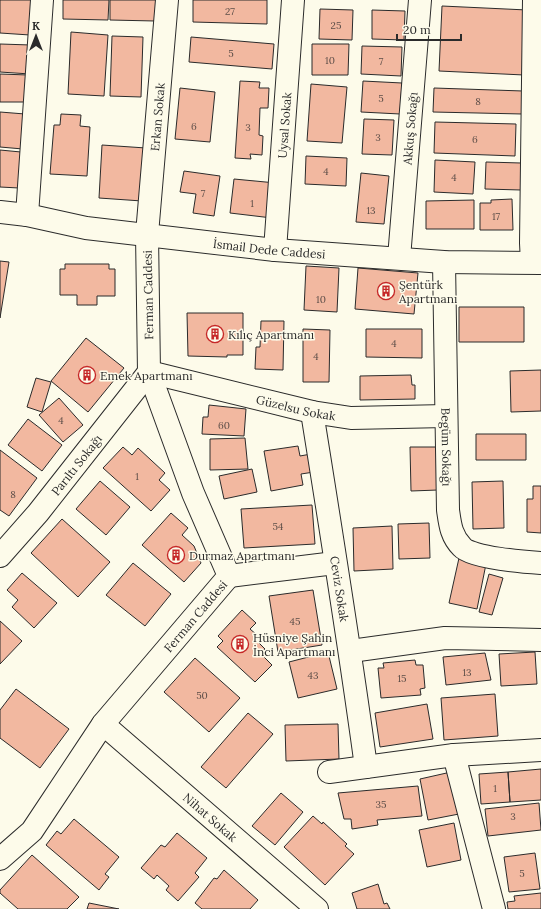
<svg xmlns="http://www.w3.org/2000/svg" width="541" height="909" viewBox="0 0 541 909" font-family="Lora,serif">
<rect width="100%" height="100%" fill="#fdfbea"/>
<path fill="#f2b8a0" stroke="#2b2b2b" d="M 0,0 L 31,0 L 30,35 L 0,33 Z
M 63,0 L 109,0 L 108,20 L 63,19 Z
M 110,0 L 156,0 L 155,21 L 110,20 Z
M 193,0 L 267,0 L 267,24 L 193,22 Z
M 442,6 L 527,10 L 524,75 L 439,71 Z
M 320,9 L 353,10 L 352,40 L 319,39 Z
M 372,10 L 405,11 L 404,40 L 372,39 Z
M 71,32 L 108,35 L 104,96 L 68,94 Z
M 112,36 L 143,37 L 141,97 L 110,96 Z
M 191,37 L 274,44 L 272,69 L 189,62 Z
M 0,44 L 31,45 L 30,74 L 0,72 Z
M 312,44 L 349,44 L 348,75 L 312,75 Z
M 362,46 L 402,47 L 401,76 L 361,74 Z
M 0,74 L 28,75 L 28,102 L 0,102 Z
M 240,81 L 260,82 L 259,88 L 269,88 L 268,108 L 260,108 L 259,135 L 263,136 L 262,155 L 250,154 L 251,159 L 235,158 Z
M 363,81 L 402,83 L 400,114 L 361,112 Z
M 311,84 L 347,87 L 342,143 L 307,141 Z
M 180,88 L 215,92 L 210,142 L 175,139 Z
M 434,88 L 523,91 L 522,114 L 433,112 Z
M 0,112 L 25,114 L 23,149 L 0,147 Z
M 61,114 L 81,115 L 80,126 L 90,127 L 87,176 L 50,174 L 54,125 L 60,125 Z
M 364,119 L 394,120 L 392,155 L 362,154 Z
M 435,122 L 516,124 L 515,156 L 434,153 Z
M 102,145 L 146,148 L 142,201 L 99,198 Z
M 0,150 L 21,152 L 19,188 L 0,187 Z
M 306,156 L 347,158 L 346,186 L 305,184 Z
M 435,160 L 475,162 L 473,194 L 434,192 Z
M 486,162 L 521,163 L 521,190 L 485,189 Z
M 184,171 L 220,176 L 214,216 L 193,213 L 196,194 L 180,192 Z
M 361,173 L 389,176 L 384,224 L 356,222 Z
M 234,179 L 276,183 L 272,218 L 230,213 Z
M 512,199 L 513,230 L 480,230 L 480,203 L 491,203 L 491,200 Z
M 474,200 L 474,229 L 426,229 L 426,201 Z
M 0,261 L 9,262 L 0,318 Z
M 65,264 L 109,264 L 109,269 L 115,269 L 115,296 L 97,296 L 97,305 L 77,305 L 77,295 L 60,295 L 60,269 L 65,269 Z
M 306,266 L 339,268 L 337,312 L 304,310 Z
M 358,268 L 418,273 L 414,314 L 355,309 Z
M 459,307 L 524,307 L 524,342 L 459,342 Z
M 187,313 L 243,313 L 243,355 L 227,355 L 227,357 L 188,356 Z
M 261,321 L 284,321 L 283,370 L 255,369 L 256,347 L 260,347 Z
M 303,329 L 330,330 L 329,382 L 303,382 Z
M 366,329 L 422,329 L 422,358 L 366,357 Z
M 86,338 L 124,368 L 88,412 L 51,381 Z
M 541,370 L 541,411 L 511,412 L 510,371 Z
M 411,375 L 412,385 L 415,385 L 415,399 L 360,400 L 360,376 Z
M 36,378 L 51,382 L 42,412 L 27,407 Z
M 59,398 L 83,425 L 63,442 L 39,415 Z
M 209,405 L 246,409 L 244,436 L 202,434 L 203,417 L 208,417 Z
M 28,419 L 62,445 L 42,471 L 8,445 Z
M 476,434 L 526,434 L 526,460 L 476,460 Z
M 245,438 L 248,469 L 210,470 L 210,439 Z
M 298,446 L 300,456 L 311,454 L 314,472 L 301,474 L 303,485 L 271,491 L 264,451 Z
M 123,447 L 132,455 L 138,448 L 165,473 L 159,480 L 170,490 L 151,511 L 103,468 Z
M 410,447 L 437,447 L 438,490 L 411,491 Z
M 0,450 L 37,478 L 9,516 L 0,510 Z
M 252,469 L 257,492 L 224,499 L 219,476 Z
M 100,481 L 130,507 L 106,535 L 76,509 Z
M 503,481 L 504,528 L 473,529 L 472,482 Z
M 533,486 L 541,486 L 541,533 L 527,532 L 527,499 L 533,499 Z
M 312,505 L 315,544 L 244,548 L 241,509 Z
M 171,513 L 188,528 L 182,535 L 194,546 L 201,563 L 184,582 L 142,545 Z
M 62,519 L 110,562 L 78,597 L 31,553 Z
M 429,523 L 430,558 L 399,559 L 398,524 Z
M 392,526 L 393,569 L 354,571 L 353,528 Z
M 459,558 L 486,564 L 477,609 L 449,603 Z
M 133,563 L 171,594 L 145,626 L 106,595 Z
M 22,573 L 57,603 L 34,628 L 12,607 L 18,600 L 7,590 Z
M 489,574 L 503,578 L 492,615 L 479,612 Z
M 313,590 L 322,645 L 278,652 L 269,596 Z
M 242,610 L 256,623 L 250,629 L 257,635 L 254,638 L 265,649 L 260,653 L 272,665 L 255,682 L 217,647 L 223,641 L 218,636 Z
M 0,621 L 22,641 L 0,664 Z
M 328,652 L 337,689 L 298,698 L 289,662 Z
M 535,652 L 537,684 L 501,686 L 499,654 Z
M 485,653 L 491,680 L 446,685 L 443,657 Z
M 195,658 L 240,698 L 209,732 L 164,692 Z
M 415,660 L 416,665 L 423,665 L 425,688 L 420,689 L 421,695 L 381,698 L 378,668 L 384,668 L 383,663 Z
M 16,689 L 69,729 L 40,768 L 0,738 L 0,710 Z
M 495,694 L 498,736 L 444,740 L 441,698 Z
M 427,704 L 433,739 L 380,747 L 375,713 Z
M 248,713 L 273,734 L 226,788 L 201,767 Z
M 338,724 L 339,759 L 286,761 L 285,725 Z
M 541,769 L 541,800 L 510,802 L 508,772 Z
M 451,772 L 459,814 L 428,820 L 420,779 Z
M 508,772 L 510,802 L 481,804 L 479,774 Z
M 418,786 L 422,816 L 377,820 L 378,825 L 352,829 L 351,819 L 344,819 L 338,793 Z
M 281,793 L 303,812 L 275,845 L 252,826 Z
M 539,803 L 541,830 L 488,836 L 485,809 Z
M 313,816 L 322,824 L 323,822 L 347,844 L 345,846 L 354,854 L 325,885 L 284,847 Z
M 74,819 L 119,857 L 105,874 L 109,877 L 99,890 L 46,845 L 57,831 L 61,834 Z
M 454,823 L 461,860 L 427,867 L 419,830 Z
M 177,833 L 207,858 L 195,873 L 199,877 L 178,901 L 166,890 L 169,886 L 157,875 L 154,879 L 141,868 L 161,845 L 165,847 Z
M 535,853 L 540,889 L 509,892 L 504,857 Z
M 32,855 L 79,897 L 67,909 L 18,909 L 0,893 L 0,890 Z
M 224,870 L 258,900 L 250,909 L 202,909 L 195,903 L 214,878 L 217,879 Z
M 378,884 L 384,904 L 387,903 L 390,909 L 357,909 L 352,893 Z
M 541,893 L 541,909 L 508,909 L 507,902 L 515,901 L 514,896 Z
M 89,903 L 119,909 L 87,909 Z"/>
<g fill="none" stroke-linecap="round" stroke-linejoin="round">
<g stroke="#2b2b2b" stroke-width="24">
<g id="minor">
<path id="s1" d="M 0,212 L 27,215 L 86,228 L 275,250 L 444,262 L 541,263"/>
<path d="M 27,215 L 42,0"/>
<path id="s2" d="M 275,250 L 293,0"/>
<path id="s3" d="M 399,258 L 420,0"/>
<path id="s4" d="M 444,262 L 448,510 C 450,524 451,536 462,547 C 471,558 526,562 541,563"/>
<path d="M 532,262 L 531,243 L 534,0"/>
<path id="s5" d="M 312,412 C 331,530 350,648 366,767"/>
<path id="s6" d="M 0,556 L 38,513 L 149,372 L 312,412 L 351,418 L 446,416"/>
<path d="M 229,576 L 335,563"/>
<path d="M 351,651 L 445,638 L 541,640"/>
<path id="s7" d="M 103,724 L 317,909"/>
<path d="M 454,755 L 494,909"/>
<path d="M 329,772 L 454,755 L 541,750"/>
<path id="s8" d="M 0,859 L 32,831 L 103,724 L 229,576 L 193,493 L 149,372 L 147,234 L 167,0"/>
</g>
</g>
<use href="#minor" stroke="#fdfbea" stroke-width="22"/>
</g>
<defs>
<g id="building-ring" transform="scale(0.9)"><circle r="9.5" fill="#fdfbea" stroke="#c62828" stroke-width="1.5"/><path d="M-4-6H4V6H1V3H-1V6H-4ZM-2.5-4.3h1.7v1.8h-1.7ZM.8-4.3h1.7v1.8H.8ZM-2.5-1h1.7V.8h-1.7ZM.8-1h1.7V.8H.8Z" fill="#c62828"/></g>
</defs>
<g fill-rule="evenodd">
<use href="#building-ring" x="386" y="291"/>
<use href="#building-ring" x="215" y="334"/>
<use href="#building-ring" x="87" y="375"/>
<use href="#building-ring" x="176" y="555"/>
<use href="#building-ring" x="240" y="644"/>
</g>
<g text-anchor="middle" dominant-baseline="central" stroke-width="3" stroke-linejoin="round" paint-order="stroke">
<g font-size="10" fill="#5d4e48">
<text x="230" y="11">27</text>
<text x="336" y="25">25</text>
<text x="231" y="53">5</text>
<text x="330" y="60">10</text>
<text x="381" y="61">7</text>
<text x="381" y="98">5</text>
<text x="478" y="101">8</text>
<text x="194" y="126">6</text>
<text x="248" y="127">3</text>
<text x="378" y="137">3</text>
<text x="475" y="139">6</text>
<text x="326" y="171">4</text>
<text x="454" y="177">4</text>
<text x="203" y="193">7</text>
<text x="252" y="203">1</text>
<text x="371" y="210">13</text>
<text x="496" y="216">17</text>
<text x="321" y="299">10</text>
<text x="394" y="343">4</text>
<text x="316" y="356">4</text>
<text x="61" y="420">4</text>
<text x="224" y="425">60</text>
<text x="137" y="476">1</text>
<text x="13" y="494">8</text>
<text x="278" y="526">54</text>
<text x="295" y="621">45</text>
<text x="467" y="672">13</text>
<text x="313" y="675">43</text>
<text x="402" y="678">15</text>
<text x="202" y="695">50</text>
<text x="495" y="788">1</text>
<text x="381" y="804">35</text>
<text x="513" y="816">3</text>
<text x="522" y="873">5</text>
</g>
<g font-size="12" fill="#2b2b2b" stroke="#fdfbea">
<text stroke="none"><textPath href="#s8" startOffset="840">Erkan Sokak</textPath></text>
<text stroke="none"><textPath href="#s2" startOffset="125">Uysal Sokak</textPath></text>
<text stroke="none"><textPath href="#s3" startOffset="130">Akkuş Sokağı</textPath></text>
<text stroke="none"><textPath href="#s1" startOffset="272">İsmail Dede Caddesi</textPath></text>
<text transform="translate(148 295) rotate(-91)">Ferman Caddesi</text>
<text stroke="none"><textPath href="#s6" startOffset="388">Güzelsu Sokak</textPath></text>
<text stroke="none"><textPath href="#s4" startOffset="185">Begüm Sokağı</textPath></text>
<text stroke="none"><textPath href="#s6" startOffset="119">Parıltı Sokağı</textPath></text>
<text stroke="none"><textPath href="#s5" startOffset="179">Ceviz Sokak</textPath></text>
<text stroke="none"><textPath href="#s8" startOffset="313">Ferman Caddesi</textPath></text>
<text stroke="none"><textPath href="#s7" startOffset="142">Nihat Sokak</textPath></text>
</g>
<g font-size="12" fill="#2b2b2b" stroke="#fdfbea" text-anchor="start">
<text x="399" y="284">Şentürk<tspan x="399" dy="14">Apartmanı</tspan></text>
<text x="228" y="334">Kılıç Apartmanı</text>
<text x="100" y="375">Emek Apartmanı</text>
<text x="189" y="555">Durmaz Apartmanı</text>
<text x="253" y="637">Hüsniye Şahin<tspan x="253" dy="14">İnci Apartmanı</tspan></text>
</g>
</g>
<g transform="translate(36 36)" stroke="#fdfbea" stroke-width="3" paint-order="stroke">
<path d="M0-3L7 15L0 10L-7 15Z" fill="#2b2b2b"/>
<text y="-6" font-size="11" font-weight="bold" text-anchor="middle" fill="#2b2b2b">K</text>
</g>
<path d="M397 34v6h64v-6" fill="none" stroke="#2b2b2b" stroke-width="2"/>
<text x="403" y="34" font-size="12" fill="#2b2b2b" stroke="#fdfbea" stroke-width="3" paint-order="stroke">20 m</text>
</svg>
